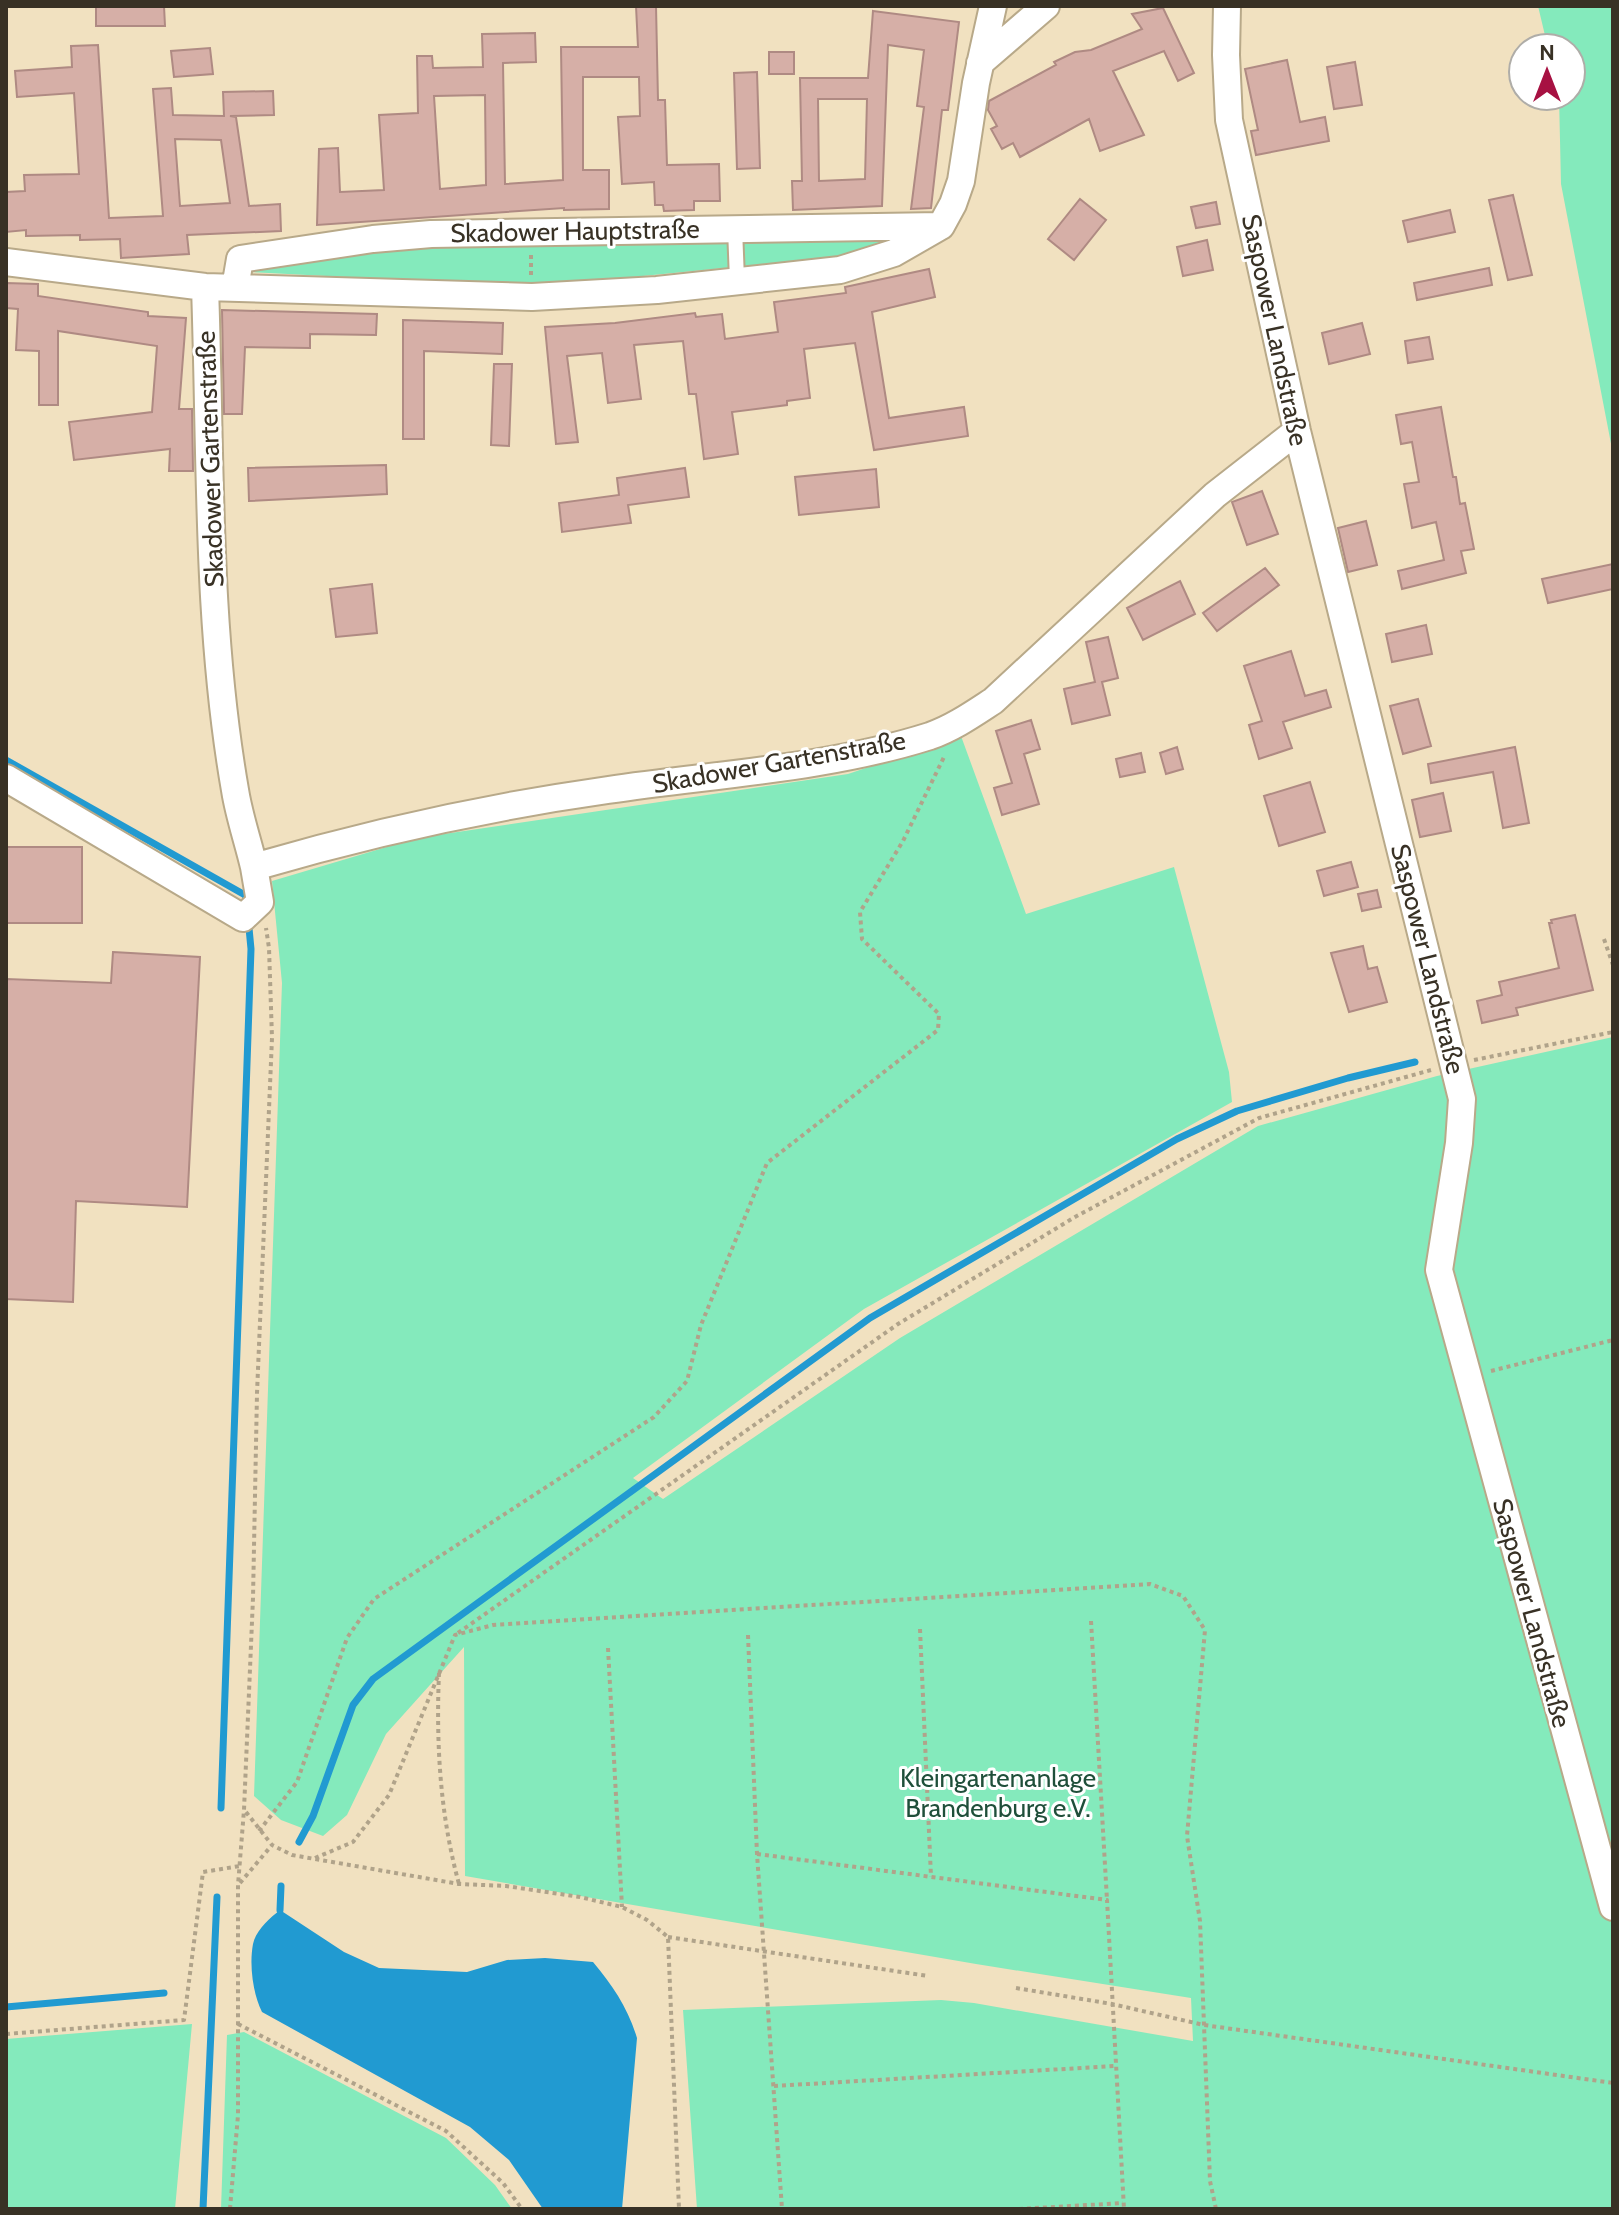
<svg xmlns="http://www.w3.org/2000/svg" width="1619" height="2215" viewBox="0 0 1619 2215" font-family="Cabin,sans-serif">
<rect width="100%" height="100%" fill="#f1e1c0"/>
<path fill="#84eabc" d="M 1538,6 L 1613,6 L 1613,454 L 1561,184 L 1559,96 L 1571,96 L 1571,48 L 1548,48 Z
M 897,233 L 885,241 L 834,257 L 552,285 L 519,286 L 249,272 L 252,264 L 372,248 Z
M 961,736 L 1026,914 L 1174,867 L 1229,1072 L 1232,1102 L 864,1309 L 633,1478 L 663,1499 L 900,1338 L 1258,1126 L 1437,1076 L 1613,1037 L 1613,2209 L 697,2209 L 683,2010 L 941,2000 L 974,2003 L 1193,2041 L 1191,1998 L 976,1964 L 465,1876 L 464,1647 L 386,1734 L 347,1815 L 323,1836 L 281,1820 L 254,1796 L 282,983 L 272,881 L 417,838 L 848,774 Z
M 192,2024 L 175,2209 L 6,2209 L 6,2039 Z
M 244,2032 L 446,2138 L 495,2185 L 512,2209 L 221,2209 L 227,2035 Z"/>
<path fill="#219ad1" d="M 280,1910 L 344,1952 L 379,1968 L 467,1972 L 507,1960 L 545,1958 L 593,1962 C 613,1986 628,2008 637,2038 L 622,2209 L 543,2209 L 509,2160 L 470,2127 L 262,2012 C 253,1994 249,1965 253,1944 C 256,1930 270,1918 280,1910 Z"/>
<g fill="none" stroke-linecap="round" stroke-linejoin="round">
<path stroke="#219ad1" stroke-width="7" d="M 6,760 L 245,895 L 246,898
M 221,1808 L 251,949 L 249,928
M 299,1842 L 313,1816 L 353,1705 L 373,1679 L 870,1318 L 1177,1139 L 1237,1111 L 1348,1078 L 1415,1062
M 280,1910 L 281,1886
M 6,2007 L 164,1993
M 203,2209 L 217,1897"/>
</g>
<path fill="#d6afa7" stroke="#af8a83" stroke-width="2" fill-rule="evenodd" d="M 96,6 L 164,6 L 165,26 L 96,26 Z
M 636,6 L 656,6 L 658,100 L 665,100 L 667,165 L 719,164 L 720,201 L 694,201 L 694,210 L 664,211 L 663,205 L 655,205 L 654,182 L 622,184 L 618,117 L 640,116 L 639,77 L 583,77 L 583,170 L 609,170 L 609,209 L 564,210 L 564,208 L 317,225 L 319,149 L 338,148 L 340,192 L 384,190 L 379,115 L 418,113 L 417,56 L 432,56 L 433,68 L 483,67 L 482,34 L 535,33 L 536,62 L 503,63 L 505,184 L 563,180 L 561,47 L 638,47 ZM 485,95 L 486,185 L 440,189 L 434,96 Z
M 1163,8 L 1194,73 L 1178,81 L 1164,51 L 1113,71 L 1144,135 L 1100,151 L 1089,119 L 1020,157 L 1013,143 L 1002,149 L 991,129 L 997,126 L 988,110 L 989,101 L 1056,65 L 1054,62 L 1075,52 L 1091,50 L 1142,29 L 1132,14 Z
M 873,11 L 959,22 L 948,110 L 942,110 L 931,208 L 911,209 L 924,107 L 917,106 L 924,50 L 888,45 L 882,206 L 793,210 L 792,181 L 802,181 L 800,78 L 868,78 ZM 818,99 L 867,99 L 865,179 L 819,181 Z
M 98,45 L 109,218 L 163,216 L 153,89 L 171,88 L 173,115 L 224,116 L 223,92 L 273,91 L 274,115 L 230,116 L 236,117 L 249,206 L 280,204 L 281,231 L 187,235 L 189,254 L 121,258 L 120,239 L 80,240 L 80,235 L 26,236 L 26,230 L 6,232 L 6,192 L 25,191 L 24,175 L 79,174 L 74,93 L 17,97 L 15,71 L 72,67 L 71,46 ZM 175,139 L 221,140 L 230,203 L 180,206 Z
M 210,48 L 213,74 L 174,77 L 171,51 Z
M 769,52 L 794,52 L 794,74 L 769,74 Z
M 1287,60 L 1300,122 L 1325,117 L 1329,141 L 1256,155 L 1251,131 L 1258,130 L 1245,69 Z
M 1355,62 L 1362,105 L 1334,109 L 1327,67 Z
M 757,72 L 760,168 L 737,169 L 734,73 Z
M 1513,195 L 1532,275 L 1508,280 L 1489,200 Z
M 1080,199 L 1106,220 L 1074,260 L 1048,239 Z
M 1216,202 L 1220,224 L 1196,228 L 1191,207 Z
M 1450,210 L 1455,232 L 1408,242 L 1403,221 Z
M 1207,240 L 1213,270 L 1183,276 L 1177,247 Z
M 1489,268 L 1492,285 L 1417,300 L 1414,283 Z
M 929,269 L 935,297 L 872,312 L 889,418 L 964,407 L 968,436 L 874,450 L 855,343 L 804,349 L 810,398 L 787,401 L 787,405 L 732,412 L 738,454 L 704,459 L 696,394 L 689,394 L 683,341 L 634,345 L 641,399 L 608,403 L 602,353 L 567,356 L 578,442 L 556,444 L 545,327 L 615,323 L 695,313 L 696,317 L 722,314 L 725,339 L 778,332 L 774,302 L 846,293 L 845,287 Z
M 6,283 L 38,284 L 38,296 L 148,312 L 148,316 L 186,318 L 179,409 L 192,409 L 193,471 L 169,471 L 170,449 L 74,460 L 69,422 L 152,412 L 157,346 L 58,331 L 58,405 L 39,405 L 39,351 L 16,350 L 18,309 L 6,308 Z
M 222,310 L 377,314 L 376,335 L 310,334 L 310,348 L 245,347 L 242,414 L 224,414 Z
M 403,320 L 503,323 L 502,354 L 424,351 L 424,439 L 403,439 Z
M 1362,323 L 1370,354 L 1329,364 L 1322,333 Z
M 1429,337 L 1433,359 L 1408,363 L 1405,341 Z
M 494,364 L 512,364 L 509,446 L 491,445 Z
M 1441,407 L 1453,477 L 1456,477 L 1460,504 L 1465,503 L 1474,549 L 1461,551 L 1466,573 L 1402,589 L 1398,571 L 1444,560 L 1436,522 L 1412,528 L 1404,484 L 1419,482 L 1412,442 L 1401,444 L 1396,415 Z
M 386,465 L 387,494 L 249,501 L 248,468 Z
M 685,468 L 689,497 L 628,505 L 631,523 L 562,532 L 559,503 L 619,495 L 617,478 Z
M 876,469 L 879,507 L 799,515 L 795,477 Z
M 1262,491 L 1278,534 L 1247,545 L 1232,502 Z
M 1366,521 L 1377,565 L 1348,572 L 1338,528 Z
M 1613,564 L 1613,589 L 1548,603 L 1542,579 Z
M 1265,568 L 1279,585 L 1217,631 L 1203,613 Z
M 1180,581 L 1195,614 L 1143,640 L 1127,608 Z
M 372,584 L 377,633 L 336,637 L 330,589 Z
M 1426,625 L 1432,654 L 1392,662 L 1386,634 Z
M 1108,637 L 1118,678 L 1102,682 L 1110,715 L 1072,724 L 1064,689 L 1095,682 L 1086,642 Z
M 1291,651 L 1305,696 L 1326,690 L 1331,707 L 1283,722 L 1292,748 L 1259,759 L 1249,725 L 1262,721 L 1244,666 Z
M 1418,699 L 1431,746 L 1403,754 L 1390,706 Z
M 1031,720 L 1040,749 L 1024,754 L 1039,804 L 1002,815 L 994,788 L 1012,783 L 996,731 Z
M 1177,747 L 1183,769 L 1166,774 L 1160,753 Z
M 1515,747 L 1529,823 L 1503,828 L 1493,772 L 1431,783 L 1428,764 Z
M 1141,753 L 1145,772 L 1120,777 L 1116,759 Z
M 1310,782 L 1325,832 L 1279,846 L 1264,796 Z
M 1443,793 L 1451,831 L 1420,837 L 1412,800 Z
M 6,847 L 82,847 L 82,923 L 6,923 Z
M 1351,862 L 1358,887 L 1324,896 L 1317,871 Z
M 1377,890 L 1381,907 L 1362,911 L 1358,894 Z
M 1575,915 L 1593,990 L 1516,1008 L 1518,1015 L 1482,1023 L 1477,1001 L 1502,995 L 1499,982 L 1559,968 L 1549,923 L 1552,923 L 1551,920 Z
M 1363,946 L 1368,969 L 1377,967 L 1387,1002 L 1349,1012 L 1331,953 Z
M 113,952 L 200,957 L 187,1207 L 76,1201 L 73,1302 L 6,1299 L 7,979 L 111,983 Z"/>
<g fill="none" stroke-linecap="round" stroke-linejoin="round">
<g stroke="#b8a989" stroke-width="18">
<path id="lane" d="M 735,228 L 737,280"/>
</g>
<g stroke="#b8a989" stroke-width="30">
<path id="street" d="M 1227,6 L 1226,55 L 1229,120 L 1297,431 L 1462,1099 L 1459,1143 L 1439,1270 L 1613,1907
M 980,63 L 1046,6
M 6,262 L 205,287 L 532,297 L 657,290 L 840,270 L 894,253 L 941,226 L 953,204 L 961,181 L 976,83 L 993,6
M 205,287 C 211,455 206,624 235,790 C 239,816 248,841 254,867 C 370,833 488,807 608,790 C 715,774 826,769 930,736 C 953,728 973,714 993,701 L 1215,495 L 1297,431
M 235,288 L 240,259 L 373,239 L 431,234 L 941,226
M 6,778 L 243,918 L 260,902 L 254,867"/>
</g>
<path stroke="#b0a38a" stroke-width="4" stroke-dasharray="4 4" stroke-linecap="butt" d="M 531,255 L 531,275
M 1604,939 L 1613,965
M 1474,1060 L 1613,1032
M 1491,1371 L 1613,1340
M 1091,1621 L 1107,1900
M 920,1629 L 931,1877
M 458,1633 L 898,1324 L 1075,1217 L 1259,1118 L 1431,1070
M 748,1635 L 757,1854 L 782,2209
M 608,1648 L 622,1907
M 439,1673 C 436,1744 440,1815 459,1884
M 246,1812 L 272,1845 L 292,1855 L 459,1884 L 506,1886 L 580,1897 L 622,1907 L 647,1920 L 668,1937 L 679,2209
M 259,1831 L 297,1782 L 347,1638 L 374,1599 L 654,1417 L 687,1381 L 701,1325 L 767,1163 L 938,1030 L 939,1014 L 862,939 L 860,912 L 903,841 L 944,757
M 757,1854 L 1107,1900 L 1124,2209
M 315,1858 L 353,1842 L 389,1795 L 455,1635 L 493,1625 L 1150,1584 L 1183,1596 L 1205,1630 L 1187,1836 L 1200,1921 L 1210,2181 L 1216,2209
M 240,1883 L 272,1845
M 668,1937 L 928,1976
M 1016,1988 L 1112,2004 L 1204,2025 L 1613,2083
M 238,2024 L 446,2131 L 503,2183 L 522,2209
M 6,2034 L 184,2020 L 203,1872 L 240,1866
M 774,2086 L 1115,2066
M 230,2209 L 238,2115 L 238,1885 L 244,1810 L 253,1598 L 257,1393 L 272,1038 L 269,948 L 266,928
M 1019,2209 L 1123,2203"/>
<use href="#lane" stroke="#fff" stroke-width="14"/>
<use href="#street" stroke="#fff" stroke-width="26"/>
</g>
<g text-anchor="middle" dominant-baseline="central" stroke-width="6" stroke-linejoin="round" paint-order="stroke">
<g font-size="26" fill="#383125" stroke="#fff">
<text transform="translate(575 231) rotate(-1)">Skadower Hauptstraße</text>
<text transform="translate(1275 330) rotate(78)">Saspower Landstraße</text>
<text transform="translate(210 459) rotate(-92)">Skadower Gartenstraße</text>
<text transform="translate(779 762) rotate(-10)">Skadower Gartenstraße</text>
<text transform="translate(1428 959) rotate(76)">Saspower Landstraße</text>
<text transform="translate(1532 1613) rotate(75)">Saspower Landstraße</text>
</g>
<g font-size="26" fill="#1f4f3a" stroke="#fff">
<text x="998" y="1778">Kleingartenanlage<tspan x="998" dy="30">Brandenburg e.V.</tspan></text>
</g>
</g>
<rect width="1619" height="2215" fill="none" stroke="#383125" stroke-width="16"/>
<g transform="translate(1547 72)"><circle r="38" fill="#ffffff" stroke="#afada8" stroke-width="2"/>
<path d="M0-6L14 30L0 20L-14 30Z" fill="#a71142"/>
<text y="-12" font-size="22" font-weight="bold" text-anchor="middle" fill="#383125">N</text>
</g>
</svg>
